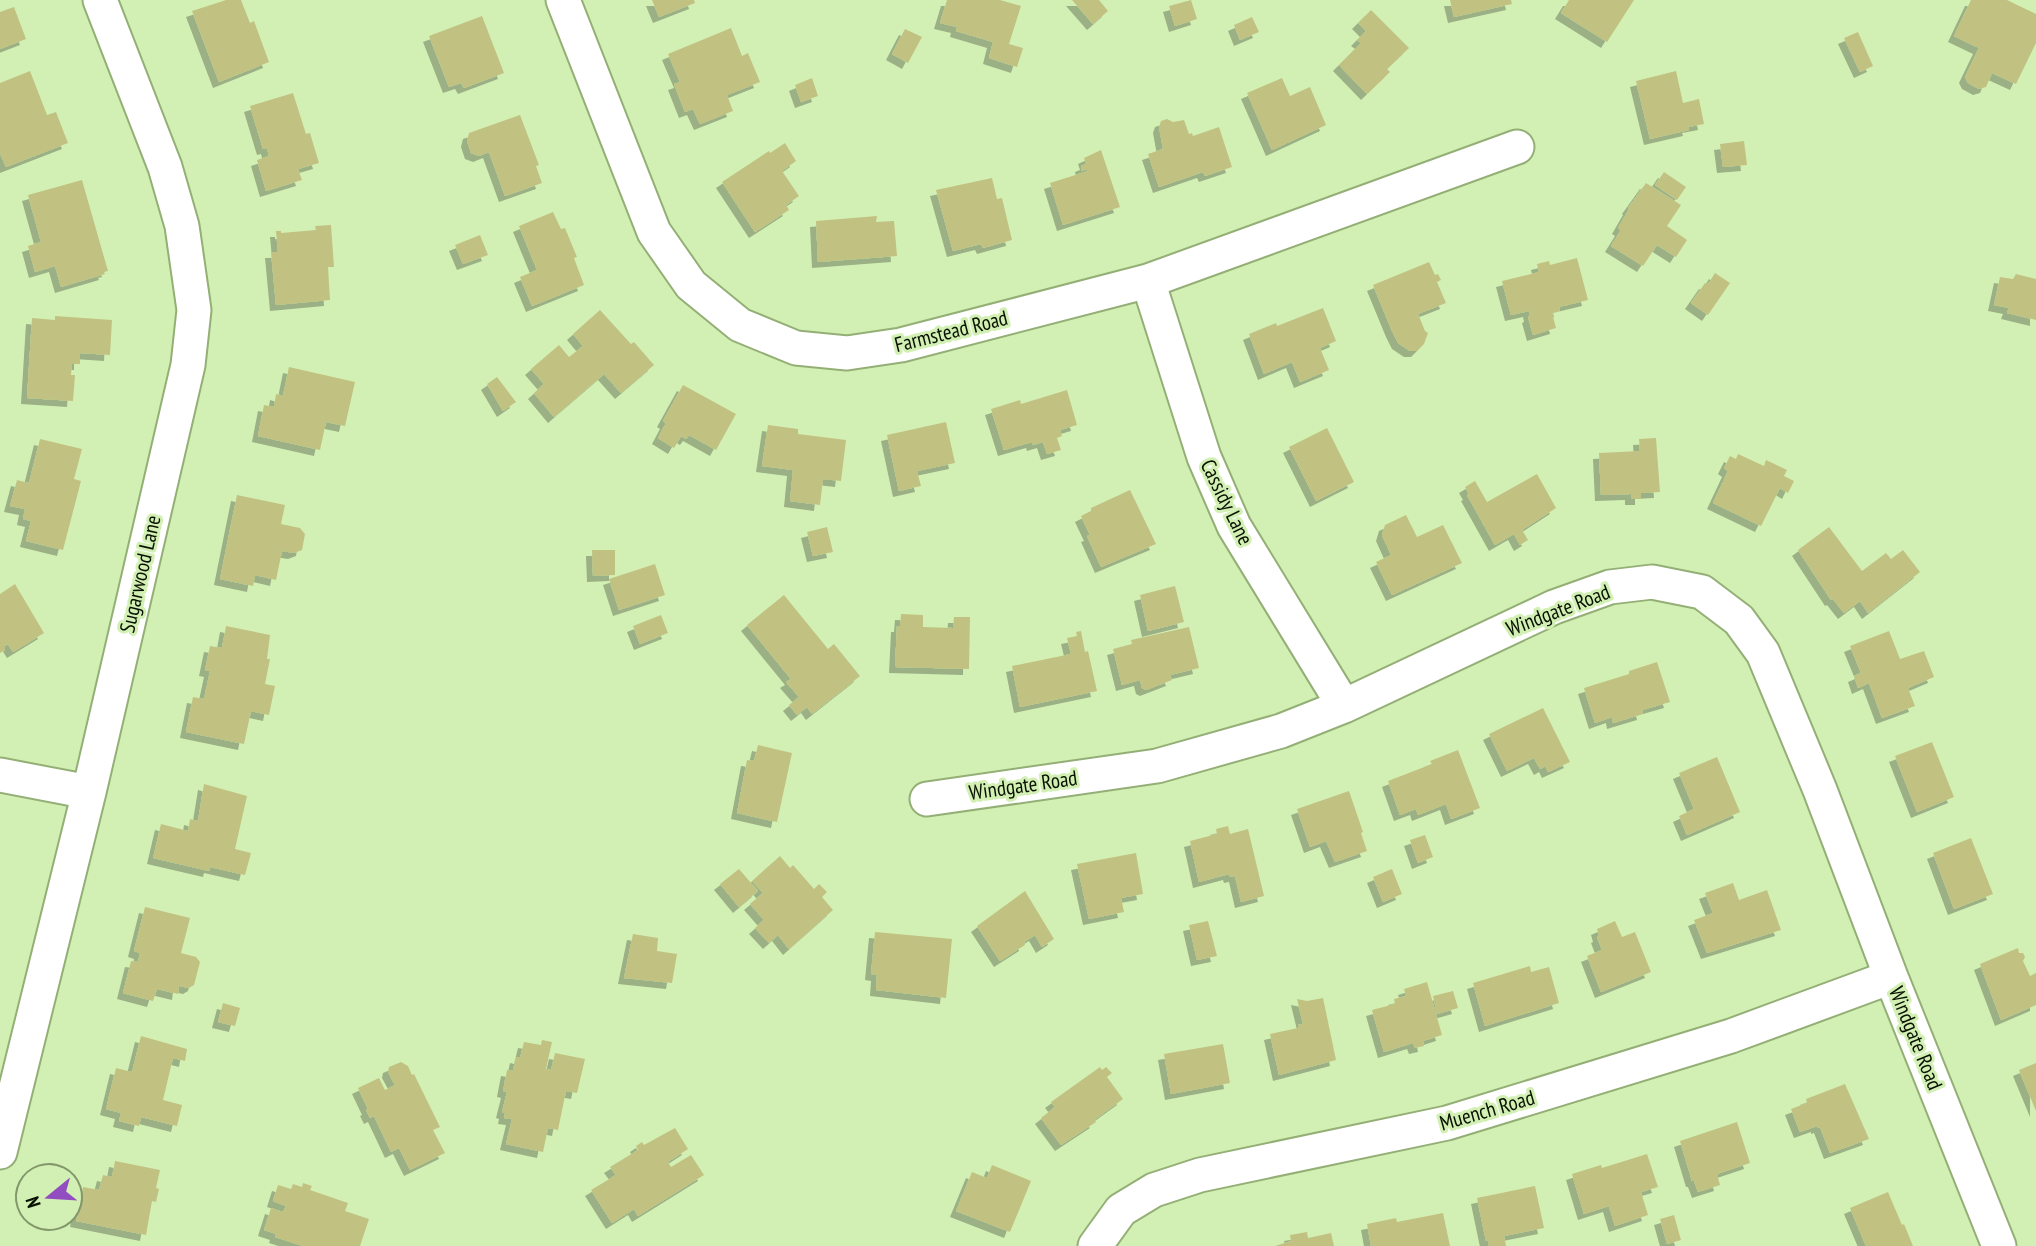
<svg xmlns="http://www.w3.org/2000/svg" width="2036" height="1246" viewBox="0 0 2036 1246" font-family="'PT Sans Narrow',sans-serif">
<defs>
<filter id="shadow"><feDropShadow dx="-6" dy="6" stdDeviation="0" flood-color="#0004"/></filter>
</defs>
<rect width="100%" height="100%" fill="#d3f0b4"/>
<path fill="#c1c281" filter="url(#shadow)" d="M 226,0 L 241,0 L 250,23 L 254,21 L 269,62 L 219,82 L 192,11 Z
M 652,0 L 694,0 L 695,3 L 659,17 Z
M 947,0 L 1000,0 L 1021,6 L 1009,44 L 1023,48 L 1017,67 L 989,58 L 993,42 L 956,31 L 957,27 L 940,23 Z
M 1072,0 L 1099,0 L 1108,11 L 1093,24 Z
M 1191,0 L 1197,19 L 1175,26 L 1169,6 Z
M 1450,0 L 1511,0 L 1512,4 L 1454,17 Z
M 1569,0 L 1634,0 L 1607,42 L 1561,13 Z
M 1971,0 L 2007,0 L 2036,14 L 2036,43 L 2016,84 L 1992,73 L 1986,87 L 1979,89 L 1968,83 L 1965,77 L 1979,48 L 1954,36 Z
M 14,7 L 26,39 L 0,49 L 0,12 Z
M 1371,10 L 1409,48 L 1387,69 L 1390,72 L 1367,94 L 1339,65 L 1361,43 L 1357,40 L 1366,31 L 1358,23 Z
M 482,16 L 504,73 L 464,88 L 461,83 L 449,87 L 429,36 Z
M 1252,17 L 1259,32 L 1240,40 L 1234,25 Z
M 731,28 L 742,56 L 748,53 L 760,82 L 727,95 L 733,111 L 700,124 L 693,109 L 685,112 L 674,84 L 680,82 L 668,54 Z
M 905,29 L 922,37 L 908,63 L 892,54 Z
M 1858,32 L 1873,66 L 1860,72 L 1844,38 Z
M 30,71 L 47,115 L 56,112 L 68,143 L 6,167 L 0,153 L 0,83 Z
M 1676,71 L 1683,103 L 1699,99 L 1704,124 L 1688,127 L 1689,130 L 1650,139 L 1636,81 Z
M 812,78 L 818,96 L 801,102 L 795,85 Z
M 1282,78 L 1290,96 L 1310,87 L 1326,125 L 1272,150 L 1247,93 Z
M 293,93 L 306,134 L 310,133 L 319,163 L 298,169 L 302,180 L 266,191 L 257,160 L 269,156 L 267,148 L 263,149 L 250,106 Z
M 520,115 L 539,165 L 536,166 L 542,183 L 505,196 L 489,152 L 479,156 L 471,153 L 467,141 L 469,133 Z
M 1167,119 L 1173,122 L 1184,120 L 1189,134 L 1192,133 L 1193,136 L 1219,127 L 1232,167 L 1205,176 L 1203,172 L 1159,187 L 1148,154 L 1163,149 L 1159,127 L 1161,121 Z
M 1744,141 L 1747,165 L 1723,167 L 1720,144 Z
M 785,143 L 796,161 L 782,171 L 799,196 L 786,205 L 789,210 L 755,232 L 722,182 L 769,151 L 770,153 Z
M 1101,150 L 1120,207 L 1063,225 L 1050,183 L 1088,171 L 1087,169 L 1082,171 L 1081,166 L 1086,164 L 1084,158 Z
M 1664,172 L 1686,187 L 1677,200 L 1655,185 Z
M 992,178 L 997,199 L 1002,198 L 1012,240 L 983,248 L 981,244 L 953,251 L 936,190 Z
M 82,180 L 108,271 L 104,272 L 105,274 L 61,287 L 55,266 L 35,272 L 28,246 L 41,242 L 28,195 Z
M 1646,183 L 1681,205 L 1667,226 L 1687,240 L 1676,257 L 1657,245 L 1643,266 L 1611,246 L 1621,230 L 1618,228 L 1629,209 L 1628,208 Z
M 553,212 L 561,229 L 565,228 L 577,257 L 574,258 L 584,285 L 532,306 L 520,277 L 537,270 L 519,226 Z
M 877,216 L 876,222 L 894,221 L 897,256 L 818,262 L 816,221 Z
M 331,225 L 334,267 L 328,267 L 330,300 L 276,305 L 271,252 L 278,252 L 276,231 L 281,231 L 281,233 L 316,230 L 315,226 Z
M 480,235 L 488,255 L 463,264 L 455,245 Z
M 1577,258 L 1588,300 L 1559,307 L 1560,311 L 1552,313 L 1556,328 L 1533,335 L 1528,317 L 1530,316 L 1529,311 L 1511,315 L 1502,281 L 1539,272 L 1537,264 L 1549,261 L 1550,265 Z
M 1429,262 L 1435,275 L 1438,274 L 1441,280 L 1437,282 L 1446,303 L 1418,314 L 1425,331 L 1428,333 L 1424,344 L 1417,351 L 1410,351 L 1398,343 L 1392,331 L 1373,285 Z
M 1715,273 L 1730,283 L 1708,315 L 1691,303 L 1705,283 L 1708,284 Z
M 2016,274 L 2036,279 L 2036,320 L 2007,313 L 2009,308 L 1994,305 L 2000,277 L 2013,279 Z
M 1323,308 L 1336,341 L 1320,348 L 1329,370 L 1300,382 L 1292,362 L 1264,374 L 1249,334 L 1276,323 L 1277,326 Z
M 600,310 L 631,344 L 634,342 L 654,365 L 621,393 L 604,374 L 554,417 L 534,393 L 544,384 L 531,369 L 559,345 L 569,357 L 583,346 L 573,334 Z
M 55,316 L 112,320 L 110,355 L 80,353 L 80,364 L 72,364 L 71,375 L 75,375 L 73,401 L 27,398 L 32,318 L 55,320 Z
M 289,367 L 355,382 L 345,426 L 326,422 L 320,450 L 258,436 L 264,405 L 274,407 L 276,394 L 283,396 Z
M 497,377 L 516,402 L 503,411 L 487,384 Z
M 683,385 L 736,414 L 716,450 L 689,435 L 686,439 L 681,436 L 674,448 L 658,438 L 666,423 L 663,421 Z
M 1067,390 L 1077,425 L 1060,430 L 1062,436 L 1057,438 L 1061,450 L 1047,454 L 1043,442 L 1033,445 L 1032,442 L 1004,450 L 991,409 L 1020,400 L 1021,404 Z
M 946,422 L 955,463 L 917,471 L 921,486 L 899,491 L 887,435 Z
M 768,425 L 798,429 L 798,434 L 846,440 L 841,481 L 823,479 L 820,505 L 790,501 L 793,470 L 762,466 Z
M 1327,428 L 1354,482 L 1316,501 L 1289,447 Z
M 1656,438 L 1660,492 L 1641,493 L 1641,499 L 1631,499 L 1631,494 L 1601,495 L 1599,453 L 1640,451 L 1639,439 Z
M 40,439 L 82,449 L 74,479 L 81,481 L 63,550 L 26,541 L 31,521 L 23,519 L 25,509 L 10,506 L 17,480 L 29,483 Z
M 1738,454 L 1764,466 L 1766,460 L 1787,470 L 1784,476 L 1794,481 L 1788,493 L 1780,488 L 1761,526 L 1713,503 L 1728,471 L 1724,468 L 1730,456 L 1736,459 Z
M 1537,474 L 1556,508 L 1522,530 L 1528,540 L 1520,545 L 1514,534 L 1495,545 L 1467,495 L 1469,494 L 1465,487 L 1475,481 L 1487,502 Z
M 1130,490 L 1156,544 L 1101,567 L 1087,536 L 1090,535 L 1081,516 L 1091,511 L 1091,508 Z
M 237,495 L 285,505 L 281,524 L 300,528 L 305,534 L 302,550 L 294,553 L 282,551 L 276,580 L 255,575 L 253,586 L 220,579 Z
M 1406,515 L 1417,537 L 1443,525 L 1462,563 L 1392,595 L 1376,562 L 1391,555 L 1382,535 L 1385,525 Z
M 827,527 L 833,552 L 813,556 L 807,532 Z
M 1829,527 L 1862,571 L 1886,553 L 1891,559 L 1903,550 L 1920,572 L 1868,613 L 1860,601 L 1844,613 L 1833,599 L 1831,600 L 1798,550 Z
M 592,550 L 615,550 L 615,575 L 593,576 Z
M 655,564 L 665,595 L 619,610 L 609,579 Z
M 15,584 L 44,633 L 13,652 L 8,644 L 5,646 L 5,650 L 0,653 L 0,594 Z
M 1175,586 L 1184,622 L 1148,631 L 1140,595 Z
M 784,595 L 828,649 L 834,644 L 860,676 L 812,714 L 807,707 L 797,715 L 789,705 L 799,697 L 786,682 L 791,679 L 747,625 Z
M 901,614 L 923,615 L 923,627 L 953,628 L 954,617 L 970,617 L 969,669 L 895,667 L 897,626 L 900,626 Z
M 661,615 L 668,633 L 640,644 L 633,626 Z
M 226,626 L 270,635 L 267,659 L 270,659 L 265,684 L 275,686 L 269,715 L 251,711 L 244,744 L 186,732 L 193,697 L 204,699 L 210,671 L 205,670 L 210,646 L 222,648 Z
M 1189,627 L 1199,668 L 1170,675 L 1172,680 L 1146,690 L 1142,688 L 1140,680 L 1122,685 L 1113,649 L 1132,644 L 1131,640 Z
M 1081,631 L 1085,652 L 1088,651 L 1097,691 L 1020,707 L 1012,666 L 1071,654 L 1067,638 L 1077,636 L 1076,632 Z
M 1889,631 L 1900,659 L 1924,651 L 1934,677 L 1908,688 L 1915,706 L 1882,718 L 1869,683 L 1858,688 L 1854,676 L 1861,673 L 1850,646 Z
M 1657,662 L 1670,702 L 1642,710 L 1643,714 L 1613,723 L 1612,717 L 1595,723 L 1584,688 L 1629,674 L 1629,671 Z
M 1543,708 L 1570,762 L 1548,772 L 1545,766 L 1540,769 L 1534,758 L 1507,771 L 1489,734 Z
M 1932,742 L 1954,797 L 1917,812 L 1895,756 Z
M 758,745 L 792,753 L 777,822 L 737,813 L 747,760 L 754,761 Z
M 1458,750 L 1480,808 L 1451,819 L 1446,804 L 1418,815 L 1416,809 L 1400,815 L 1388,781 L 1432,764 L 1430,761 Z
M 1717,757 L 1740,812 L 1687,835 L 1679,816 L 1694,809 L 1679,773 Z
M 204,784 L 247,796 L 235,849 L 251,853 L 245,875 L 210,867 L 209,871 L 153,858 L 161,824 L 188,831 L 190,819 L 198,821 Z
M 1349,791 L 1363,832 L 1361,833 L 1367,851 L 1335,862 L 1326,841 L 1310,847 L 1297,809 Z
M 1228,826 L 1230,834 L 1248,829 L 1264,896 L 1241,902 L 1235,876 L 1230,877 L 1229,874 L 1199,882 L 1190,841 L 1217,834 L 1216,829 Z
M 1425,835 L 1433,857 L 1418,863 L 1410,840 Z
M 1971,838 L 1993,894 L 1954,909 L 1933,853 Z
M 1136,853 L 1143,894 L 1121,898 L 1124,912 L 1089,919 L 1077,864 Z
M 780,856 L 790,868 L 793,865 L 814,889 L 819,884 L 827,892 L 822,897 L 833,910 L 789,949 L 778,935 L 769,943 L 755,928 L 764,920 L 750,904 L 763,893 L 752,881 Z
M 739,869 L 758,891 L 739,907 L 720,884 Z
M 1392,869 L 1402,894 L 1383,902 L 1373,877 Z
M 1733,883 L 1739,900 L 1767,890 L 1781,930 L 1707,953 L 1694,920 L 1713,913 L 1705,893 Z
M 1025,891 L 1054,939 L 1042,947 L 1035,935 L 1024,942 L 1025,945 L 1000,961 L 977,926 Z
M 145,907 L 190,918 L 181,953 L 196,957 L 200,962 L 194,985 L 189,988 L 179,986 L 178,994 L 157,989 L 153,1001 L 123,993 L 131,961 L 138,962 L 140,953 L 134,951 Z
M 1208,921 L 1217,956 L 1197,960 L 1189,925 Z
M 1615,921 L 1622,937 L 1635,932 L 1651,972 L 1601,992 L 1587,956 L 1602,950 L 1597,937 L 1599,936 L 1597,929 Z
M 875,932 L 952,939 L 946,998 L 876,990 L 877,975 L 871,974 Z
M 633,934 L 658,938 L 657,951 L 677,954 L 672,983 L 624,978 Z
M 2018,948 L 2019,953 L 2023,953 L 2025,957 L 2023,961 L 2030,976 L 2036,973 L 2036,1005 L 2001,1020 L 1980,964 Z
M 1530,966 L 1531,972 L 1549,967 L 1559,1003 L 1485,1026 L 1473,983 Z
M 1427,982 L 1442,1035 L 1423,1041 L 1424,1046 L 1415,1048 L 1413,1043 L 1384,1052 L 1372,1010 L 1395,1004 L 1394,999 L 1406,996 L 1404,989 Z
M 1453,991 L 1458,1008 L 1437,1014 L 1433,996 Z
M 1323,998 L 1336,1060 L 1279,1075 L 1270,1034 L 1298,1028 L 1298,1025 L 1303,1024 L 1297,999 L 1307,1001 Z
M 223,1003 L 240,1008 L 235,1026 L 218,1022 Z
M 141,1036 L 187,1049 L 185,1061 L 173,1058 L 163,1100 L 182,1105 L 177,1126 L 141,1117 L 139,1126 L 119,1121 L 121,1113 L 106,1109 L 116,1068 L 132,1072 Z
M 542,1040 L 552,1042 L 546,1069 L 551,1070 L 555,1053 L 585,1059 L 577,1093 L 566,1091 L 558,1130 L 548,1128 L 543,1152 L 506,1144 L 512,1119 L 504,1118 L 505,1113 L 502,1112 L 507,1092 L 503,1091 L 507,1070 L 513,1071 L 516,1057 L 520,1058 L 524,1042 L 541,1045 Z
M 1223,1044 L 1230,1083 L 1171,1094 L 1164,1054 Z
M 401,1062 L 408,1066 L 412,1075 L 414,1074 L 440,1127 L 433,1130 L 445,1153 L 410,1170 L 399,1148 L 391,1152 L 374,1116 L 370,1118 L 366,1110 L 368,1109 L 358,1088 L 379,1078 L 385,1090 L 395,1085 L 388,1072 L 389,1067 Z
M 2036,1063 L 2036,1111 L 2019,1070 Z
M 1100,1067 L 1102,1070 L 1106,1067 L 1112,1073 L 1107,1077 L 1123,1099 L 1094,1120 L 1096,1122 L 1061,1145 L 1041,1118 L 1055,1107 L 1051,1102 Z
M 1845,1084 L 1869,1139 L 1830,1153 L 1820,1127 L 1817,1128 L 1817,1126 L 1800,1132 L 1791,1109 L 1807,1103 L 1806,1099 Z
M 1737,1122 L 1750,1163 L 1717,1174 L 1720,1185 L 1698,1192 L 1694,1181 L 1692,1181 L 1680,1141 Z
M 675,1128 L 688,1149 L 668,1162 L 671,1167 L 691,1155 L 704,1175 L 638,1216 L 634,1209 L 612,1223 L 591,1190 L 616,1175 L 610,1167 L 638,1150 L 636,1146 L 642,1142 L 644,1145 Z
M 1647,1154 L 1658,1187 L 1641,1192 L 1648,1215 L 1615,1226 L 1609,1206 L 1584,1214 L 1572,1174 L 1601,1165 L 1602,1168 Z
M 115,1161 L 160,1170 L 156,1188 L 159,1189 L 156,1202 L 152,1201 L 146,1235 L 76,1221 L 83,1187 L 99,1190 L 103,1175 L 112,1177 Z
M 992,1165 L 1031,1181 L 1010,1232 L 956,1211 L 972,1172 L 987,1178 Z
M 303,1183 L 312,1186 L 310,1190 L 348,1203 L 345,1211 L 369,1219 L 360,1246 L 303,1246 L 275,1237 L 276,1234 L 264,1230 L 271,1208 L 283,1212 L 286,1206 L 273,1201 L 278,1185 L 291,1189 L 293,1184 L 302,1187 Z
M 1535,1186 L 1544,1228 L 1504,1236 L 1506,1246 L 1489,1246 L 1488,1240 L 1486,1241 L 1477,1198 Z
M 1888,1192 L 1902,1225 L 1904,1224 L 1913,1246 L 1866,1246 L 1850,1208 Z
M 1443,1213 L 1450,1246 L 1371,1246 L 1367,1224 L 1396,1218 L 1397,1222 Z
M 1674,1215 L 1681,1240 L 1667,1244 L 1660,1219 Z
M 1307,1232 L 1308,1238 L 1331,1233 L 1334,1246 L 1275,1246 L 1291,1241 L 1290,1235 Z"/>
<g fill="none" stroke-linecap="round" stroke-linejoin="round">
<g stroke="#94af76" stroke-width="37">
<path id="minor" d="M 563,0 L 654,232 L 691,285 L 740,325 L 796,348 L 847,353 L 901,345 L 1148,281 L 1517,147
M 1148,281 L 1204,457 L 1234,526 L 1344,706
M 0,775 L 89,792
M 927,799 L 1157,766 L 1281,731 L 1344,706 L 1554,607 L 1610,587 L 1652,582 L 1702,592 L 1739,620 L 1763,653 L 1820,790 L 1891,977 L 1999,1246
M 0,1152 L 89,792 L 188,365 L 194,310 L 182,226 L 165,167 L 100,0
M 1095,1246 L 1121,1210 L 1154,1190 L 1200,1175 L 1447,1123 L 1731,1036 L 1891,977"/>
</g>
<use href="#minor" stroke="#fff" stroke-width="33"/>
</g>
<g text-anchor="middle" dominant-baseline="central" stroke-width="6" stroke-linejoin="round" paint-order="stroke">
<g font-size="21" fill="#081100" stroke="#d3f0b4">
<text transform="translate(951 331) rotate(-14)">Farmstead Road</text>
<text transform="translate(1227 502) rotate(64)">Cassidy Lane</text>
<text transform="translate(140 574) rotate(-77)">Sugarwood Lane</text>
<text transform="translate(1558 610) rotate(-21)">Windgate Road</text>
<text transform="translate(1023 785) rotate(-8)">Windgate Road</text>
<text transform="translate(1916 1038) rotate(68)">Windgate Road</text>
<text transform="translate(1487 1110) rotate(-16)">Muench Road</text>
</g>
</g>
<g transform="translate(49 1197) rotate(252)"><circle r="33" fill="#d3f0b4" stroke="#82976c" stroke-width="2"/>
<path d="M0-5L12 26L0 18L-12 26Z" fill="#924dc1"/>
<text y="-10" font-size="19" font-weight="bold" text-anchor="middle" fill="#081100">N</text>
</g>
</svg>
